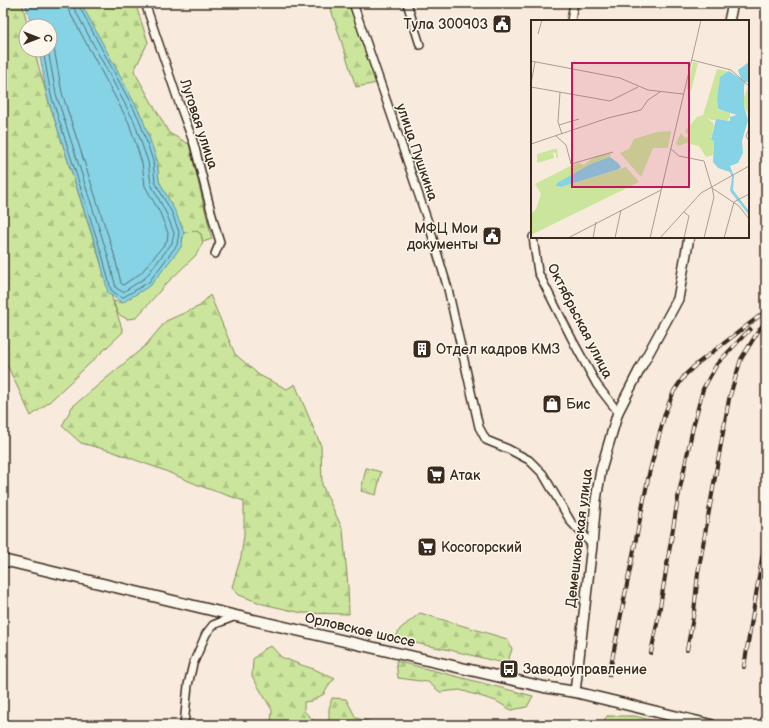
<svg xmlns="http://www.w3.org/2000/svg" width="769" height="728" viewBox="0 0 769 728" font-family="'Balsamiq Sans',sans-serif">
<defs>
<pattern id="forest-firs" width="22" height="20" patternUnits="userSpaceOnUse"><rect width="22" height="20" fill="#cbe69c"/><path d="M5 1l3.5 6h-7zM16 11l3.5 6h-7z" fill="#afc586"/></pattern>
<pattern id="park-crowns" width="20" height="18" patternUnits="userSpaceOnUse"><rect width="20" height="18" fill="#cbe69c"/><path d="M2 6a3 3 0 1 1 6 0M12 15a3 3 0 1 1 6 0" fill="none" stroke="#afc586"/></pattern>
</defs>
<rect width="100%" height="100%" fill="#f8eadc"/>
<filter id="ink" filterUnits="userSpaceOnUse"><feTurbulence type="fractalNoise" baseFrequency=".025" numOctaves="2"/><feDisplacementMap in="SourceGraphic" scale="8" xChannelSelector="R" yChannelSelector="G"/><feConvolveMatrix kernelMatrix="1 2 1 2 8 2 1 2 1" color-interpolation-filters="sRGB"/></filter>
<g filter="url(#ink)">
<path fill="#cbe69c" stroke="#83885d" d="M 197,231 L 201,234 L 203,242 L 196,255 L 165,285 L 136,318 L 127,319 L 118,314 L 113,301 L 122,303 L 181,247 L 184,232 Z"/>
<path fill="url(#forest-firs)" stroke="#83885d" d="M 3,3 L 22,3 L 28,26 L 26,26 L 26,50 L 34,50 L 47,96 L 123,332 L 47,404 L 31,416 L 3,356 Z
M 75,3 L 135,3 L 148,42 L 134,71 L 169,133 L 189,144 L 212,239 L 203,242 L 201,234 L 197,231 L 184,232 L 159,181 L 157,160 Z
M 329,3 L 349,3 L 377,83 L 356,87 Z
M 210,295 L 235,354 L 259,375 L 287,389 L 295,384 L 321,446 L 322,485 L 343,530 L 348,587 L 349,614 L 302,613 L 263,604 L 239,595 L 232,587 L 241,557 L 244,535 L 244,501 L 203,487 L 163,470 L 111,451 L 81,443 L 62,426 L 72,407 L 145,346 L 166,321 L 200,306 Z
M 420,613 L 507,639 L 512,649 L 507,664 L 450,650 L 395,639 L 400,629 Z
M 271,646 L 281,657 L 301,665 L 314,669 L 335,679 L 330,683 L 324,694 L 311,701 L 304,702 L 304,711 L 317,724 L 329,723 L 329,709 L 332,698 L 346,699 L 356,718 L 371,722 L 374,725 L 271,725 L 272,710 L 252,676 L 253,659 L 264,649 Z
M 396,661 L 533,696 L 527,707 L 511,710 L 496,701 L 460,690 L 440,692 L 428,682 L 398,678 Z
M 607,716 L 634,716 L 671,725 L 601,725 Z"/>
<path fill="url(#park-crowns)" stroke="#83885d" d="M 366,468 L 381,472 L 376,495 L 361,491 Z"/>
<path fill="#87d3e6" stroke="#698f96" d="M 25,3 L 81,3 L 142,117 L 157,160 L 159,181 L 175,211 L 184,232 L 181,247 L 151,285 L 122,303 L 108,293 L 100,259 L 47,96 L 39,50 L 50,50 L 50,26 L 32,26 Z"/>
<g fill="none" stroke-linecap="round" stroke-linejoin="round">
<path stroke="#596e6e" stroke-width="1" d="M 50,40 L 54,48 L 62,93 L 114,254 L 121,283 L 123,285 L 141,273 L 167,241 L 168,233 L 160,213 L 145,186 L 142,163 L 129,123 L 69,11 L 67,3
M 43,50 L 51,95 L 103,258 L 111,290 L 122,298 L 149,282 L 177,245 L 179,232 L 172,213 L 155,182 L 153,161 L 139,119 L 79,6 L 78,3
M 48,50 L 56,94 L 108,256 L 116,288 L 123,292 L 145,278 L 172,243 L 174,233 L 167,215 L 151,184 L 148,162 L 134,121 L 74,8 L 73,3"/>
<g stroke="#3b2a1e" stroke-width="10">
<path id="minor" d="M 145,3 L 179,103 L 194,144 L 214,223 L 220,242 L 215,254
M 353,3 L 429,225 L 448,289 L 479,427 L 486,440 L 508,449 L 529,460 L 543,474 L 571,522 L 592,545
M 407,3 L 420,45
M 571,21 L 574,3
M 533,237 L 538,272 L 574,343 L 597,385 L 618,412
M 184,725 L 188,685 L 193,664 L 206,634 L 213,625 L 236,616"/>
</g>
<g stroke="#3b2a1e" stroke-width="12">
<path id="tertiary" d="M 729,21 L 733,3
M 575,692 L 592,545 L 596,500 L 601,470 L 618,412 L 642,365 L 678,299 L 689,237"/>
</g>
<g stroke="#3b2a1e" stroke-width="13">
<path id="secondary" d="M 3,560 L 236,616 L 505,678 L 544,687 L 575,692 L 711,725"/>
</g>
<use href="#minor" stroke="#fbf7ec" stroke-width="7"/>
<use href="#tertiary" stroke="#fbf7ec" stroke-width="9"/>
<use href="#secondary" stroke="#fbf7ec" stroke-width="10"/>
<g stroke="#3b2a1e" stroke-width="4">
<path id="rail" d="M 687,650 L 694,612 L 698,573 L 729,399 L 741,359 L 759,330 L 766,321
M 651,653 L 658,619 L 678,498 L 693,427 L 703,389 L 717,364 L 750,329
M 744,667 L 766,534
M 609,675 L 649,474 L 665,413 L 674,391 L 685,375 L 698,363 L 766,311"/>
</g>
<use href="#rail" stroke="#fbf7ec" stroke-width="2.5" stroke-dasharray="8" stroke-linecap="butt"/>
</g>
</g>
<defs>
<g id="civic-square" transform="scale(1)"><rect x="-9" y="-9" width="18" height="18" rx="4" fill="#3b2a1e" stroke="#fbf7ec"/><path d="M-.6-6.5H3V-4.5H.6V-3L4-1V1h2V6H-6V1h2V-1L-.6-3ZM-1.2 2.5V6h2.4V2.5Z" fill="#fff"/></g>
<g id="building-square" transform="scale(1)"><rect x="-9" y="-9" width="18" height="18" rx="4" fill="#3b2a1e" stroke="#fbf7ec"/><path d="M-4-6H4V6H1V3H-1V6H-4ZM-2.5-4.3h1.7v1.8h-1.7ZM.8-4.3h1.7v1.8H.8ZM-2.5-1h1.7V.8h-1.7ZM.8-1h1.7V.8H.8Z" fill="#fff"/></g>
<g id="shop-square" transform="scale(1)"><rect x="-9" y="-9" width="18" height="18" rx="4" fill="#3b2a1e" stroke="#fbf7ec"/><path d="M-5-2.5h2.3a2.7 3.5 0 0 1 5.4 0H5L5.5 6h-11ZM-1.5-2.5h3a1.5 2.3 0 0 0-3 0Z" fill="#fff"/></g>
<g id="supermarket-square" transform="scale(1)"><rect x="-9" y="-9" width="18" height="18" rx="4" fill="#3b2a1e" stroke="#fbf7ec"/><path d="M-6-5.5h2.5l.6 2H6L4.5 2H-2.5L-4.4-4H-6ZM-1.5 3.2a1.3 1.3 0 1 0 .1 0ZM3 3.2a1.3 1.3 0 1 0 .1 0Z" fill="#fff"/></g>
<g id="bus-square" transform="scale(1)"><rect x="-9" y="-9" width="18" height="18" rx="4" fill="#3b2a1e" stroke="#fbf7ec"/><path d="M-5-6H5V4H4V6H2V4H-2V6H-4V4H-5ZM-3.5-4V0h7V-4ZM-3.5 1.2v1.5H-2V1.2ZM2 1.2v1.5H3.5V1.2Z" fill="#fff"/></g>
</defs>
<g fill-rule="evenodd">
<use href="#civic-square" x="502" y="24"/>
<use href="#civic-square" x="492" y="236"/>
<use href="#building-square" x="422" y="349"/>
<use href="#shop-square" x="552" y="404"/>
<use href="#supermarket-square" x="436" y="475"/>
<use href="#supermarket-square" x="427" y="547"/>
<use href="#bus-square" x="509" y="669"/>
</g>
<g text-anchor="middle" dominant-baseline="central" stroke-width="3" stroke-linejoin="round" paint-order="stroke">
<g font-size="14" fill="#3b2a1e" stroke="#fbf7ec" text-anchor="start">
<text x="488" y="24" text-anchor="end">Тула 300903</text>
<text x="478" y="228" text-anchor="end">МФЦ Мои<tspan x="478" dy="16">документы</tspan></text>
<text x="436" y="349">Отдел кадров КМЗ</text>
<text x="566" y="404">Бис</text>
<text x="450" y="475">Атак</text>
<text x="441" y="547">Косогорский</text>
<text x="523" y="669">Заводоуправление</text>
</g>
<g font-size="14" fill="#3b2a1e" stroke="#fbf7ec">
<text transform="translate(199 124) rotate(72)">Луговая улица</text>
<text transform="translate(417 152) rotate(71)">улица Пушкина</text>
<text transform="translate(580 321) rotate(63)">Октябрьская улица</text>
<text transform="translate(579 538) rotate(-83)">Демешковская улица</text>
<text transform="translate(360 630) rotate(13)">Орловское шоссе</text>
</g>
</g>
<g transform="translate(531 20)">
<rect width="218" height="218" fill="#f8eadc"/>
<path d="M 162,42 L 167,43 L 160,71 L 156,69 L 156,65 ZM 186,49 L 200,52 L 190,57 L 186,80 L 187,90 L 199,91 L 199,97 L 197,100 L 181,100 L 175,97 L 183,104 L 180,120 L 183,121 L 182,135 L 175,137 L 168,126 L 155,123 L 147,126 L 145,123 L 150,113 L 154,118 L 158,116 L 154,111 L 166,97 L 172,95 ZM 218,64 L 218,94 L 217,94 L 213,86 L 213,77 ZM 140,111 L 137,128 L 122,128 L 110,157 L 89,133 L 98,129 L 103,119 L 126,112 ZM 23,129 L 26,129 L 27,137 L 25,138 L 25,133 L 22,132 L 23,138 L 6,143 L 6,134 ZM 80,133 L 79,137 L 26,168 L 95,147 L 108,162 L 0,215 L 0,194 L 5,189 L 10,174 L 4,164 L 41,145 L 48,143 L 53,145 L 64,136 Z" fill="#cbe69c"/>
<path d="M 218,42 L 218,62 L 214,62 L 213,67 L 213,86 L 217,100 L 211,121 L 212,133 L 207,143 L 199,146 L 203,156 L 202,170 L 218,191 L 218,195 L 199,171 L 201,157 L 199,152 L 187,148 L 182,142 L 183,121 L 180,120 L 185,99 L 199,101 L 199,97 L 206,95 L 187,89 L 186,79 L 189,57 L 198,51 L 210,59 L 207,50 ZM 79,137 L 87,143 L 90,147 L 88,149 L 30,167 L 25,166 L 26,163 L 60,144 Z" fill="#87d3e6"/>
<path fill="none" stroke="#ac9d90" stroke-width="1" d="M 7,14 L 11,0M 161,40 L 200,50 L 218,66M 0,41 L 89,58 L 117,70 L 152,74M 0,64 L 4,42M 0,67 L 79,81 L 107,67M 29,72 L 27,102 L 31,114M 28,105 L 48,99M 218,109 L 215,116 L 218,121M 25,116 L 35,125 L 40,144 L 82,132M 0,124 L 77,98 L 110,90 L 117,80 L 129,72M 140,129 L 148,136 L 173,141 L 181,168 L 208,186 L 218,199M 153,192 L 158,196 L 153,218M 37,218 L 130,170M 62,218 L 65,202M 84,218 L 90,190M 119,218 L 170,0M 129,218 L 170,173 L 218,146M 173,218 L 183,177 L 181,168M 193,218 L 203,182 L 218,174"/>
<path fill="#c2185b" fill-opacity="0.15" stroke="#c2185b" stroke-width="2" d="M 41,43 L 158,43 L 158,167 L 41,167 Z"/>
<rect width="218" height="218" fill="none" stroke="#3b2a1e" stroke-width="2"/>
</g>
<rect width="769" height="728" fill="none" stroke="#fbf7ec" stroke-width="16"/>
<rect x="8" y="8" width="753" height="712" fill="none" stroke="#3b2a1e" stroke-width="1.5" filter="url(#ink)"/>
<g transform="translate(38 38) rotate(90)"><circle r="19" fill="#fbf7ec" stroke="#aea59a"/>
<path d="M0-3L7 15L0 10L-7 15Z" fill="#3b2a1e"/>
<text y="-6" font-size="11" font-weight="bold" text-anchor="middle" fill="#3b2a1e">С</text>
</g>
</svg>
